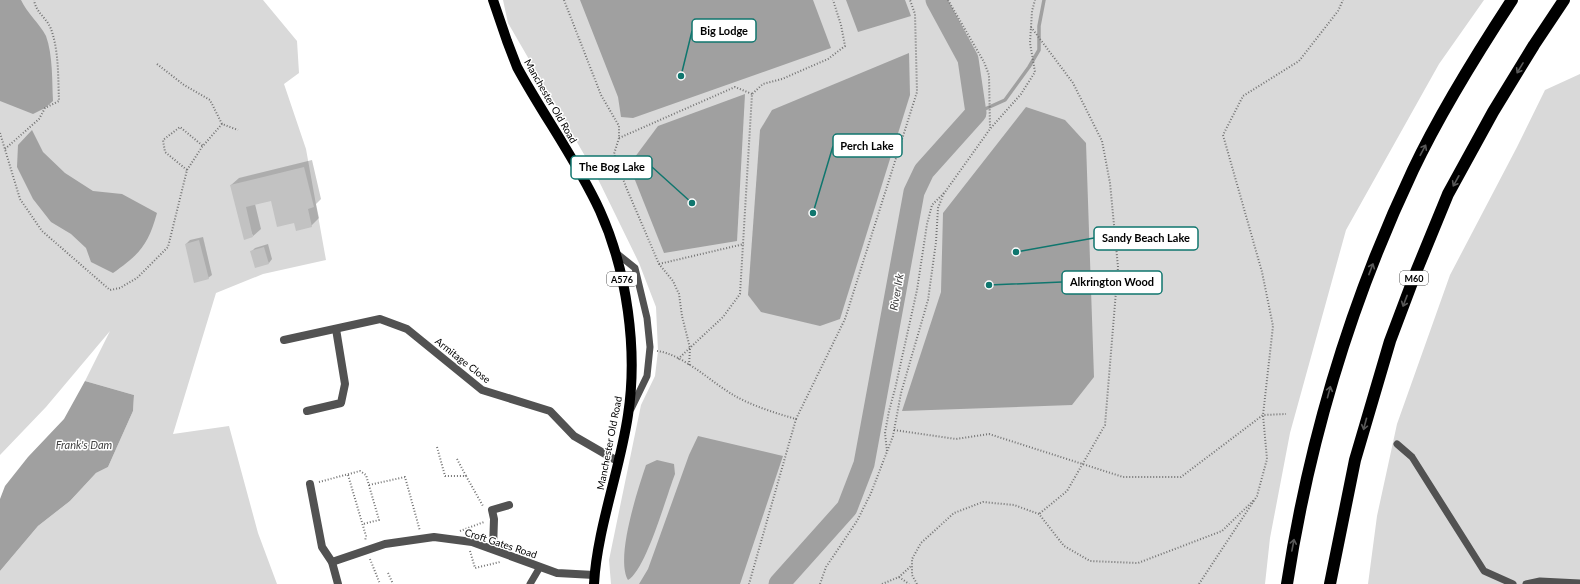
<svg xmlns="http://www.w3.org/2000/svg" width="1580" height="584" font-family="Lato,sans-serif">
<rect width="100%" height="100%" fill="#fff"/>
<!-- green -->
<g fill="#d9d9d9">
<polygon points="0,0 263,0 297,41 299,73 284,84 306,149 326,260 263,274 216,293 173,434 229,426 258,533 277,584 0,584 0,571 38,526 70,501 96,473 108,467 133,411 134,395 85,381 110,331 46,407 0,455"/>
<polygon points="503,0 1484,0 1439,64 1346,230 1290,433 1270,538 1265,584 611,584 609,560 641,405 655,376 658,351 656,307 639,263 596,175 508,23"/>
<polygon points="1580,74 1580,584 1368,584 1377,516 1397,424 1450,275 1517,147 1545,90"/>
</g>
<!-- water -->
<g fill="#a0a0a0">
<path d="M0 0H21C27 13 40 24 46 36 53 55 52 82 53 101L45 108 33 114 0 101Z"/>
<polygon points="580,0 813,0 831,48 633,118 621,117 618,97"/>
<polygon points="846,0 905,0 911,16 858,32"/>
<polygon points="909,53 910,95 840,319 820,326 761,312 748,295 760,130 772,110"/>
<polygon points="745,94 737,241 664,253 629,165 658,126"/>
<polygon points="1026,107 1065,120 1086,143 1094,377 1072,405 902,411 941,292 943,213"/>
<path d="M32 130 43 152 65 173 93 191 122 194 157 213C148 245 140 254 113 273L91 262 86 248 71 234 51 222 33 199 17 167 18 145Z"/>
<polygon points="85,381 134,395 133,411 108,467 96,473 70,501 38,526 0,571 0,499 5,486 28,457 64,419"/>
<polygon points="698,436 783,456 740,584 639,584 648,569 689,455"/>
<path d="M657 460 674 464 675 474C666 497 646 570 628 580 615 558 638 489 646 465Z"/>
</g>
<!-- shadow -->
<g fill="#0003">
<polygon points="312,160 321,199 316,204 319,218 311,226 295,222 272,200 255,204 261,229 253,236 231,185 239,178"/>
<polygon points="203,237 212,275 208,278 186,244 190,240"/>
<polygon points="268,244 272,259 269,263 251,252 255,248"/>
</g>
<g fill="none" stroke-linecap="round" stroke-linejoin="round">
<!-- stream -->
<polyline stroke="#a0a0a0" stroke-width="3.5" points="976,113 1005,100 1029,67 1039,50 1039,26 1044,0"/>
<!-- river -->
<polyline stroke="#a0a0a0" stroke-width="21" points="779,584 847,508 864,464 914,192 924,171 976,113 968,59 936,0"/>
</g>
<!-- building -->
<g fill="#c2c2c2">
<polygon points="304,167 314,207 308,209 312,227 296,231 294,223 277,227 271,201 246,207 253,237 244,240 230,185"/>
<polygon points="199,240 209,279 194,283 185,244"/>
<polygon points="264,247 269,264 255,268 250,251"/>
</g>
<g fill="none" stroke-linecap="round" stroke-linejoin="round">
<!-- path -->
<g stroke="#747474" stroke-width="2" stroke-dasharray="1 2" stroke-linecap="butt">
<polyline points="564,0 601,95 619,126 619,138 614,154 626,187 659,264 673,281 679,294 682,316 690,348 689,366"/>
<polyline points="948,0 984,62 989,75 990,128"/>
<polyline points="1031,27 1073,83 1102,141 1110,183 1118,267 1105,425 1067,491 1039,514"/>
<polyline points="157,64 184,85 210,100 222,124 238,130"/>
<polyline points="0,133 20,199 42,231 110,290 120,288 137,278 168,247 187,170 202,147 222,124"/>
<polyline points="619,138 735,87 752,94"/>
<path d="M5 149 39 119 45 108 59 101C58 78 59 51 51 29 47 18 36 13 34 0"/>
<polyline points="187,170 165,152 163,140 180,127 203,146"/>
<polyline points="659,264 744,244"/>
<path d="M657 351C683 354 712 383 735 396 753 406 775 413 796 419L749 584"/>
<polyline points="678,359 723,317 740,294 752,94 763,84 782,79 828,59 845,46 841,25 833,0"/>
<polyline points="796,419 845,319 917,92 915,14 910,0"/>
<polyline points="894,430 956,439 989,434 1123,477 1181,477 1263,415 1286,414"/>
<polyline points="437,447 445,476 466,476 483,506"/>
<polyline points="887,451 885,433 889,411 895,389 917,290 927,224 932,205 945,192 990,129 1021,94 1035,72 1030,43 1032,11 1035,0"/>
<polyline points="457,459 466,476"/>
<polyline points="348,475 366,536 365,541"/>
<polyline points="319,482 360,471 366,475 379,520 363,524"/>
<polyline points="369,485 405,477 420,531"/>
<polyline points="460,531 484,522"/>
<polyline points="470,551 475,568 500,562"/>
<polyline points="370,559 380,584"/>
<polyline points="388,573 393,584"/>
<polyline points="899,577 909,584"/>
<polyline points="820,584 826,567 857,521 871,493 893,436 901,393 928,300 936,242 938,208 944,193"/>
<polyline points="882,584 899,577 911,566"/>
<polyline points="917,584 912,575 912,559 921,543 954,513 983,502 1014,505 1039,514 1064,546 1090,561 1138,563 1222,531 1254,500"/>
<polyline points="1199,584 1257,496 1267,459 1263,415 1273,326 1262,272 1223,135 1243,96 1299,61 1338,11 1343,0"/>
</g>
<!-- lane -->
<g stroke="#525252" stroke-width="7">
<polyline points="615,252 635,268 647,318 650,347 647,376 631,409"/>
<polyline points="1397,444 1412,457 1484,571 1513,584"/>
<polyline points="530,584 540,567"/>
<polyline points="1526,584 1540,581 1580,583"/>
</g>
<!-- street -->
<g stroke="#525252" stroke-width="8">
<polyline points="284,340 380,319 407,329 482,390 550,411 574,436 619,462"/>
<polyline points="307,411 341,403 345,384 336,329"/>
<polyline points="310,484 322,547 332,562 338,584"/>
<polyline points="493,549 494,519 492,510 509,505"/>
<polyline points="332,562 385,544 434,537 472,542 557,573 594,575"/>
</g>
<!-- primary -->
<path stroke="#000" stroke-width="10" d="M493 0 507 41 517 67C543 115 577 161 600 211 627 271 638 350 628 415 620 470 597 529 594 584"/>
<!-- highway -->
<g stroke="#000" stroke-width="12">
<path d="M1287 584C1309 441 1351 301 1413 170 1441 111 1476 55 1512 0"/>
<polyline points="1330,584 1355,460 1390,341 1416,272 1448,194 1493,112 1534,45 1564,0"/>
</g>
</g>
<!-- one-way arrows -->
<defs><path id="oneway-shaft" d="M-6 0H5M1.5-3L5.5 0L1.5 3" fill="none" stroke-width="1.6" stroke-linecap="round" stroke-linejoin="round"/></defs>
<g stroke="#595959">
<use href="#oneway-shaft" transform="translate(1520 68) rotate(121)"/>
<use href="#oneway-shaft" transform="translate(1423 150) rotate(-62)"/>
<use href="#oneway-shaft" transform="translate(1456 181) rotate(119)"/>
<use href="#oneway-shaft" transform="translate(1371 269) rotate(-69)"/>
<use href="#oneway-shaft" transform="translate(1405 301) rotate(111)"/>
<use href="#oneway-shaft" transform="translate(1329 392) rotate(-75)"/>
<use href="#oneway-shaft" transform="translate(1365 424) rotate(105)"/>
<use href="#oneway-shaft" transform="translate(1293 545) rotate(-79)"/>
</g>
<g text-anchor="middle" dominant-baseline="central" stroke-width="3" stroke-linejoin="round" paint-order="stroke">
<!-- shield labels -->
<g fill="#fff" stroke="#4c4c4c" stroke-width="1">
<rect x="1400" y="271" width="28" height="14" rx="3"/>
<rect x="607" y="272" width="30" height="14" rx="3"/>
</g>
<g font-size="9" font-weight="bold" fill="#000">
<text x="1414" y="278">M60</text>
<text x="622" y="279">A576</text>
</g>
<!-- street labels -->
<g font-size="10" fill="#000" stroke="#fff">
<text transform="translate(551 101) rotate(60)">Manchester Old Road</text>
<text transform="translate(463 360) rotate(38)">Armitage Close</text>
<text transform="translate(609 443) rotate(-79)">Manchester Old Road</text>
<text transform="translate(501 543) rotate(18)">Croft Gates Road</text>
</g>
<!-- water labels -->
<g font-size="11" font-style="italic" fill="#414141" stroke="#fff">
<text transform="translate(896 292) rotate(-80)">River Irk</text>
<text x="84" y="444">Frank's Dam</text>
</g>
</g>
<!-- callouts -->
<path fill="none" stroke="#0f766e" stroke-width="1.5" d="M681 76L692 31M813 213L833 146M692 203L652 167M1016 252L1094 238M989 285L1062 282"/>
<g fill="#0f766e" stroke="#fff" stroke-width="1.5">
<circle cx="681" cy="76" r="4"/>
<circle cx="813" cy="213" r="4"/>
<circle cx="692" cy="203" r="4"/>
<circle cx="1016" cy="252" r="4"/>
<circle cx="989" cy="285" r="4"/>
</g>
<g fill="#fff" stroke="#0f766e" stroke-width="1.5">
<rect x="692" y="19" width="64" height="23" rx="4"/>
<rect x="833" y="134" width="69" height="23" rx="4"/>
<rect x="571" y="156" width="81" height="23" rx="4"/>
<rect x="1094" y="227" width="104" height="23" rx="4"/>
<rect x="1062" y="271" width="100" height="23" rx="4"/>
</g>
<g font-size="11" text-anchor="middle" font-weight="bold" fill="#000">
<text x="724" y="35">Big Lodge</text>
<text x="867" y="150">Perch Lake</text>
<text x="612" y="171">The Bog Lake</text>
<text x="1146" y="242">Sandy Beach Lake</text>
<text x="1112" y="286">Alkrington Wood</text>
</g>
</svg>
